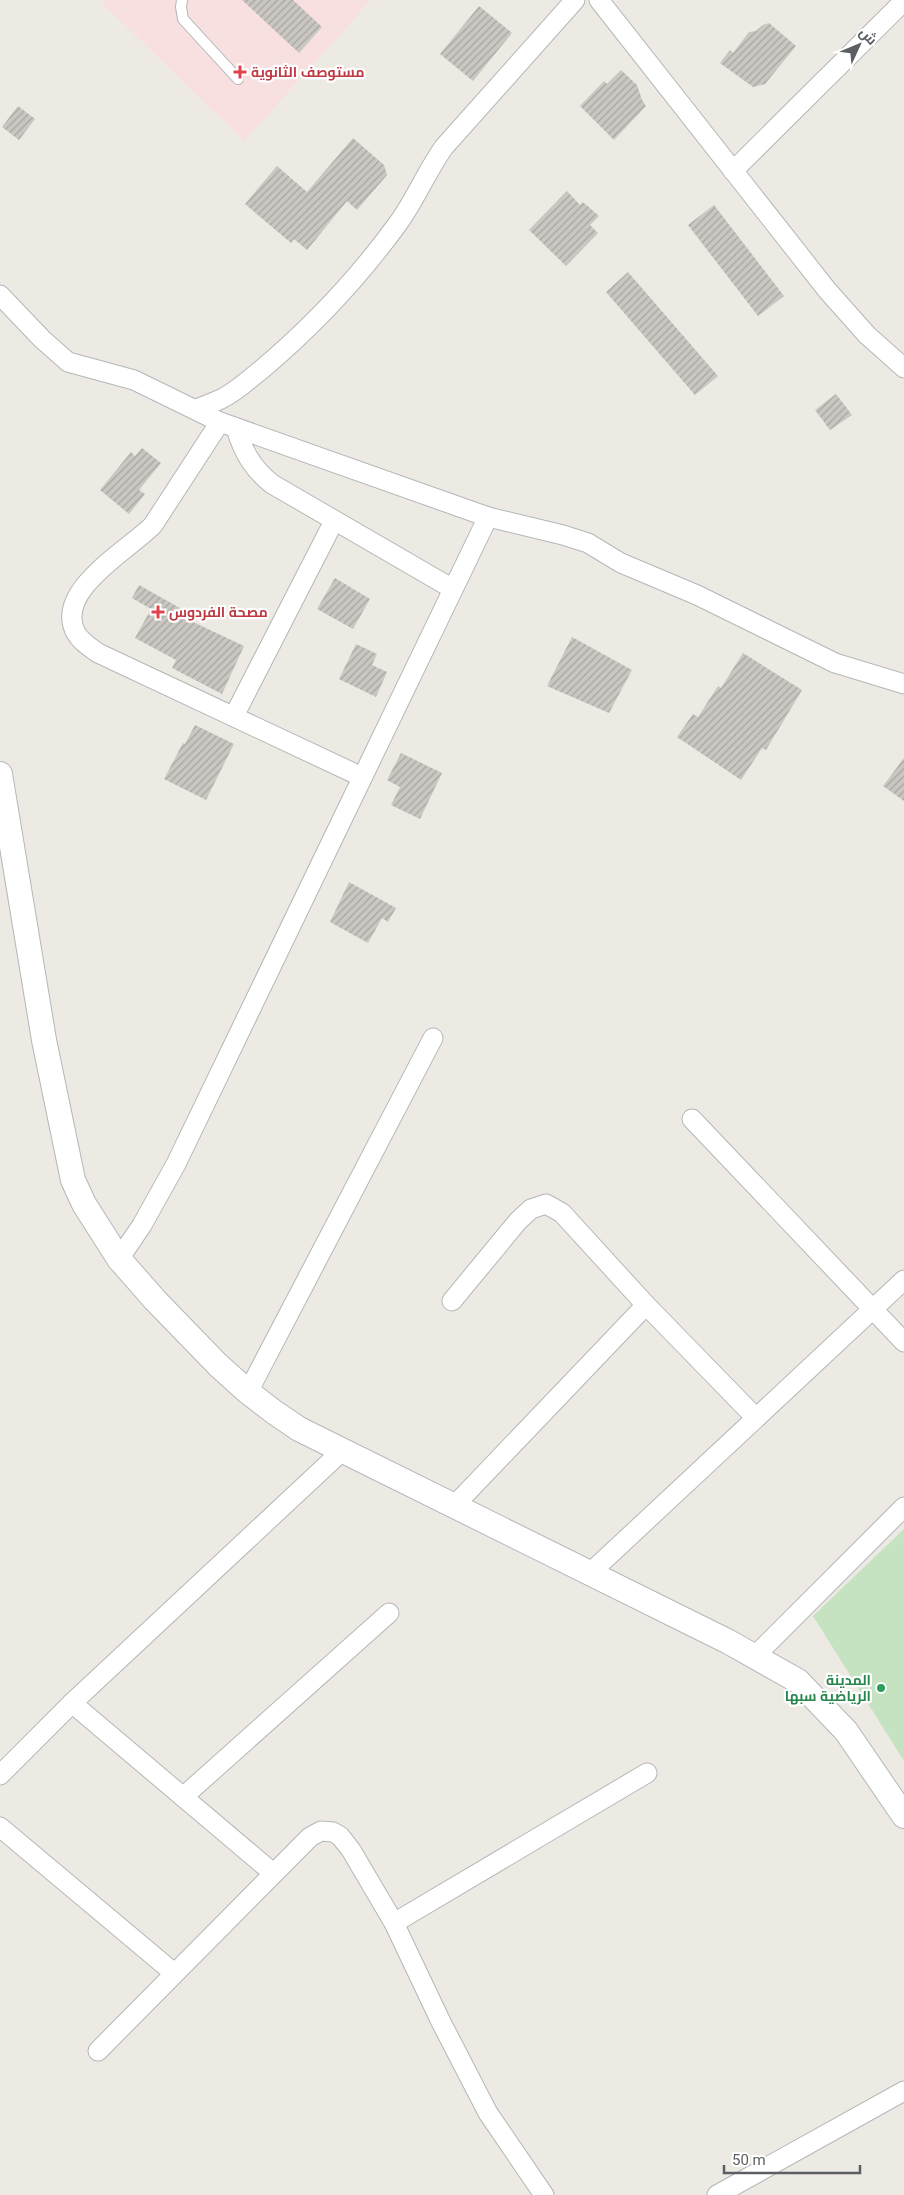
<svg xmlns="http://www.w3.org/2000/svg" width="904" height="2195" font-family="Roboto,Cairo,sans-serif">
<defs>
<pattern id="building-hatch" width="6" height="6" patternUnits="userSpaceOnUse" patternTransform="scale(1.25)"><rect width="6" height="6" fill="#cac7c2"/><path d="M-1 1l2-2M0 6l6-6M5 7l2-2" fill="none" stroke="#a7a5a1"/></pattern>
</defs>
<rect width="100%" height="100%" fill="#edeae3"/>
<!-- medical -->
<polygon fill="#f9e0e0" points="104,0 371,0 244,141 102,3"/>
<!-- green -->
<polygon fill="#c5e3c1" points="904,1529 904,1761 813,1616"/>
<!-- building -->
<g fill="url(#building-hatch)">
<polygon points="242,0 293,0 322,27 299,53"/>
<polygon points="479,6 512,33 473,81 440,54"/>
<polygon points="769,23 796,46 765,84 753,87 720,63 730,50 733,53 749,32 756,31 763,25"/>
<polygon points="621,70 637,85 642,100 646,106 614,140 580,106 604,81 607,84"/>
<polygon points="18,106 35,119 19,140 2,127"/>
<polygon points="353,138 384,165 387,175 357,210 347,201 307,250 294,239 291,243 245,204 277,166 307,192"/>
<polygon points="567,191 580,205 583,202 599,216 590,225 598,233 566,266 529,230"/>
<polygon points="714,205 784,296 758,316 688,225"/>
<polygon points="628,272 718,376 695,395 606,292"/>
<polygon points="836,394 852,415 830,430 815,410"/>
<polygon points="142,448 161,463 139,490 145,494 129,514 100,490 131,452 135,456"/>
<polygon points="335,578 370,599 353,629 317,609"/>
<polygon points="139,585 196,617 193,622 244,646 222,694 172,668 176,660 135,638 151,609 132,598"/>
<polygon points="572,637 632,670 609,713 547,686"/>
<polygon points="356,644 377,654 372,665 387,672 376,697 339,679"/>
<polygon points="743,653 802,690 766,750 762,748 741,780 677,737 693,714 698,717 718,686 721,688"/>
<polygon points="195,725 234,744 206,800 164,779 183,743 185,744"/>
<polygon points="401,753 442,773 420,819 391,805 400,787 387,780"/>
<polygon points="904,758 904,801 883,786"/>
<polygon points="349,882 396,908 388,922 382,918 368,943 330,922"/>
</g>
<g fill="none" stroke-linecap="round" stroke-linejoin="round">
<!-- service casing -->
<g stroke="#b4b6b9" stroke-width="12">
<polyline id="service" points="182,0 181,7 183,19 238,79"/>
</g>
<!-- minor casing -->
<g stroke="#b4b6b9" stroke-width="21">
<g id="minor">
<polyline points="599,0 827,290 867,335 904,368"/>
<polyline points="733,171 904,1"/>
<polyline points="0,295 42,339 68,362 134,380 220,422 488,517 563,535 588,543 621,563 697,595 835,663 904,684"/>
<path d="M196 409C204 406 213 403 221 399 236 392 248 380 261 370 312 327 360 276 399 222 416 198 427 171 444 147L575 0"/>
<path d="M220 422 153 525C130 549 53 591 76 633 81 642 90 647 98 653L362 777"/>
<path d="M236 428C243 452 253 469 272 484L453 589"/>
<polyline points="234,716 334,521"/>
<polyline points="692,1119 904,1342"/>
<polyline points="119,1259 142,1225 176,1164 488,517"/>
<polyline points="452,1301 518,1221 531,1209 546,1204 562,1213 646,1305 756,1418"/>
<polyline points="248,1392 433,1038"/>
<polyline points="453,1507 646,1305"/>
<polyline points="589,1574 904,1280"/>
<polyline points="755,1656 904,1507"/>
<polyline points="72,1703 273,1873"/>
<polyline points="0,1775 72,1703 342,1451"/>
<polyline points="183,1797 389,1613"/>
<polyline points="0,1827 174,1973"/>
<polyline points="394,1923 647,1773"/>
<polyline points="98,2051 310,1837 321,1831 333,1832 340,1836 351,1850 394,1923 441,2022 488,2113 544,2195"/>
<polyline points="717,2195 904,2091"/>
</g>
</g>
<!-- tertiary casing -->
<g stroke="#b4b6b9" stroke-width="26">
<polyline id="tertiary" points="0,774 44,1040 73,1180 84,1204 119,1259 155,1300 218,1365 248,1392 274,1412 299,1429 727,1641 798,1681 846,1731 904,1816"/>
</g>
<!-- service -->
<use href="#service" stroke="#fff" stroke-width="10"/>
<!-- minor -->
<use href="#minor" stroke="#fff" stroke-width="19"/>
<!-- tertiary -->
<use href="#tertiary" stroke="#fff" stroke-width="24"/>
</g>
<!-- markers -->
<g fill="#e0444e" stroke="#fff" stroke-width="2">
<path d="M237.5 64.5h5v5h5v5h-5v5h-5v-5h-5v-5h5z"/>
<path d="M155.5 604.5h5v5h5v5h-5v5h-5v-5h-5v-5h5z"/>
</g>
<circle fill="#2e9e5b" stroke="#fff" stroke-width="2" cx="881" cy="1688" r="5"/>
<g text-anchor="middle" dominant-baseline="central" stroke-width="4.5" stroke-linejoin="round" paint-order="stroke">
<!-- health labels -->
<g font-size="14" font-weight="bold" fill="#be3a42" stroke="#fff" text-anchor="start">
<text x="251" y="72">مستوصف الثانوية</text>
<text x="169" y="612">مصحة الفردوس</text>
</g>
<!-- leisure labels -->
<g font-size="14" font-weight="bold" fill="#27864d" stroke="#fff" text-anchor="end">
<text x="871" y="1680">المدينة<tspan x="871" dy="16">الرياضية سبها</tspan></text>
</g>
</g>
<!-- north arrow -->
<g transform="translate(859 45) rotate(46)" stroke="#ffffff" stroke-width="4" paint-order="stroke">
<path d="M0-4L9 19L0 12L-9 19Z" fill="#5b5f63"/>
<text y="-8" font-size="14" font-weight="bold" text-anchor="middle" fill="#5b5f63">ش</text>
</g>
<!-- scale -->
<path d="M724 2165v8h136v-8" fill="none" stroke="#5b5f63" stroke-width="2.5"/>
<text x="732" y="2165" font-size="15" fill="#5b5f63" stroke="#ffffff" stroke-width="4" paint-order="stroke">50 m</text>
</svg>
